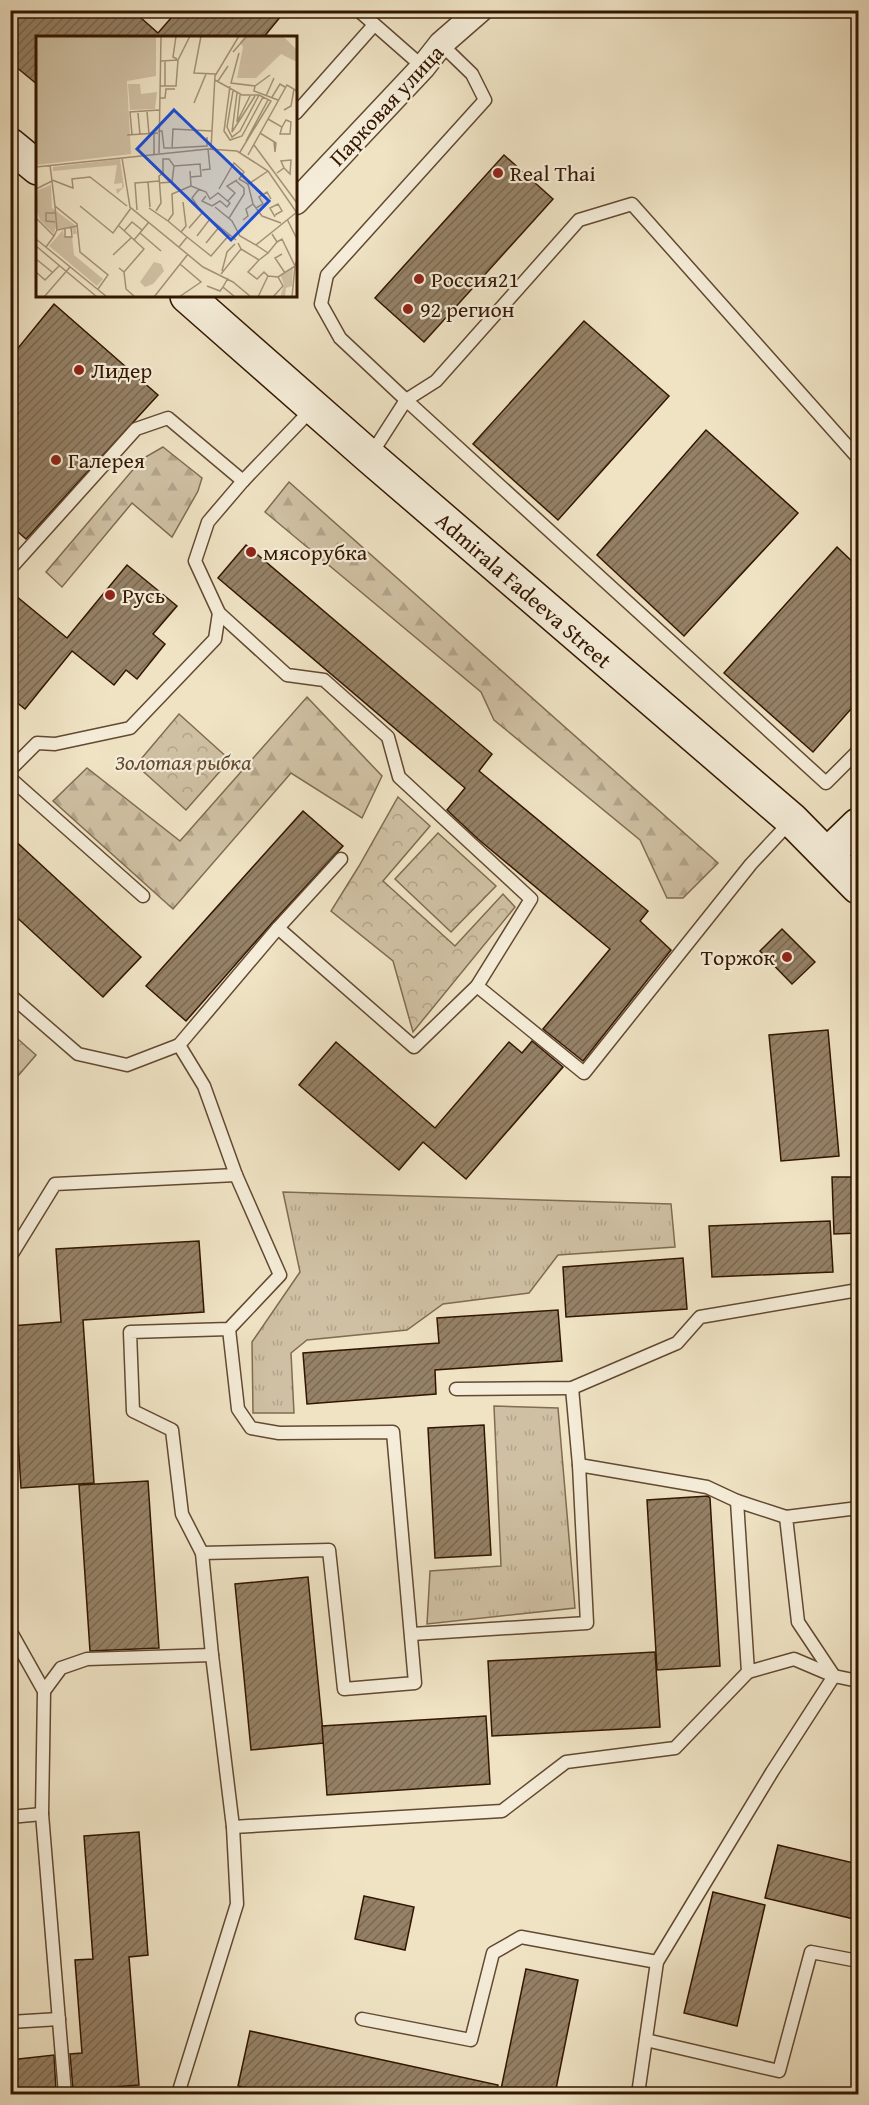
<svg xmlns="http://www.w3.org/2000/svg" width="869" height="2105" font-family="'Gentium Book Plus',serif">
<defs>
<pattern id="grass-tufts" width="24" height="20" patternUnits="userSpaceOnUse" patternTransform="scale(1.5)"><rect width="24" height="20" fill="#cfc0a3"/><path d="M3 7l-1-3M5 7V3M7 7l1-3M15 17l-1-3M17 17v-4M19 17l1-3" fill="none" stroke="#b2a48b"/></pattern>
<pattern id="forest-firs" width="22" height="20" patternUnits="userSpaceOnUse" patternTransform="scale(1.5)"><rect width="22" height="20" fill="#cfc0a3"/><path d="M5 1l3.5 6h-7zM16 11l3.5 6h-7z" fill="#b2a48b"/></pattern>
<pattern id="park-crowns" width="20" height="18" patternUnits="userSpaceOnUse" patternTransform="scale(1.5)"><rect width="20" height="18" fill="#cfc0a3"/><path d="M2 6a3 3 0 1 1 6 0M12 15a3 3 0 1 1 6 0" fill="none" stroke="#b2a48b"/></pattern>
<pattern id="building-hatch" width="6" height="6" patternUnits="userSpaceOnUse" patternTransform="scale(1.5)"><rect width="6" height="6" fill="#958166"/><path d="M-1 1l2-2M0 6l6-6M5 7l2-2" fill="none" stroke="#7a6952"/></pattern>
</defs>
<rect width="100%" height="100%" fill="#efe3c4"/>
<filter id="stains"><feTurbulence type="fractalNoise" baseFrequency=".00333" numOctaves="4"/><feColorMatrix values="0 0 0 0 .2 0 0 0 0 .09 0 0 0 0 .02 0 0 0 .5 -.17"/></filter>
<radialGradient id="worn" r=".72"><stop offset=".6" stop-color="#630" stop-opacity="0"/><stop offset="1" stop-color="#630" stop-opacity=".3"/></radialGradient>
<!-- grass -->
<g fill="url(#grass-tufts)" stroke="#816b52" stroke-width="1.5">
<polygon points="283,1192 671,1204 675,1247 558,1255 529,1293 443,1304 407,1330 307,1340 291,1353 294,1413 253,1413 252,1342 300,1272"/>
<polygon points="494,1406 558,1408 575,1608 427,1624 430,1571 501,1566"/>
</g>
<!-- forest -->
<g fill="url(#forest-firs)" stroke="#816b52" stroke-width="1.5">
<polygon points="163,447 202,478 198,491 172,537 132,503 62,587 46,572 142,459"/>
<polygon points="289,482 718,863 683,898 667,898 640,840 494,720 481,692 265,512"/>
<polygon points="307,697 382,776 362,818 291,773 173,909 53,801 87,768 180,841"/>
</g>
<!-- park -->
<g fill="url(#park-crowns)" stroke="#816b52" stroke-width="1.5">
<polygon points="179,714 230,760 186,810 136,765"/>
<polygon points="398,797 430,826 383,881 455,946 503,894 515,907 413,1032 393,961 331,911 359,866"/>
<polygon points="438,833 496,886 451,932 395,879"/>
<polygon points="11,1033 36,1055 11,1084"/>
</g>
<!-- building -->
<g fill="url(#building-hatch)" stroke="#331600" stroke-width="1.5">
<polygon points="10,10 132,10 158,33 178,10 286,10 263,38 38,38 38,85 10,62"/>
<polygon points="504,155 553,199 424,342 375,298"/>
<polygon points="54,304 158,395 26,539 10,525 10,358"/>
<polygon points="584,321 669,396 558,520 473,444"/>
<polygon points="706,430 798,513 684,636 597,555"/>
<polygon points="246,545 492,754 479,771 648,911 640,921 671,950 583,1061 543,1029 610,949 478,839 447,810 465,788 218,578"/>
<polygon points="837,547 858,567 858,701 813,752 724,673"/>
<polygon points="127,565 177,606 153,634 165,644 137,679 126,670 114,685 72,651 25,709 10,697 10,591 67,638"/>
<polygon points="303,811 343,846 272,923 186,1021 146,986"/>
<polygon points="10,836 141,957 103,997 10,911"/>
<polygon points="782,929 815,962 792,984 760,951"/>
<polygon points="828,1030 839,1156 781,1161 769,1035"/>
<polygon points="532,1041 563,1067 466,1179 423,1142 399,1170 299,1085 336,1042 435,1128 509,1042 522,1053"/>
<polygon points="832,1177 858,1177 858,1233 834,1234"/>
<polygon points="830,1221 833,1272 712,1277 709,1226"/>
<polygon points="199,1241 204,1312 83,1320 94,1483 21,1488 11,1326 61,1322 56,1249"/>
<polygon points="683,1258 687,1309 566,1317 563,1267"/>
<polygon points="558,1310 562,1361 435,1370 436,1394 307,1404 303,1353 439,1343 437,1318"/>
<polygon points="484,1425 491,1555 435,1558 428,1428"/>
<polygon points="148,1481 159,1648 90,1651 79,1485"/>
<polygon points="708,1496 710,1498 720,1666 657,1670 647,1500"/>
<polygon points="308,1577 324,1743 251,1750 235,1584"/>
<polygon points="655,1652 660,1727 492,1736 488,1661"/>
<polygon points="486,1716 490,1784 327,1795 322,1726"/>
<polygon points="139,1832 148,1955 129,1957 139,2085 73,2090 70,2054 82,2053 75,1960 93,1959 84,1836"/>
<polygon points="778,1845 858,1864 858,1920 765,1898"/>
<polygon points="713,1892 765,1905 737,2026 684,2013"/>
<polygon points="364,1896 414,1907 405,1950 355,1939"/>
<polygon points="526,1969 578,1980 555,2094 500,2094"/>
<polygon points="250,2031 498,2085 497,2094 279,2094 238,2086"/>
<polygon points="54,2055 56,2091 46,2091 47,2094 10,2094 10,2060"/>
</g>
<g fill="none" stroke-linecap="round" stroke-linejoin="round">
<!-- lane casing -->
<g stroke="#624931" stroke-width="15">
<g id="lane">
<polyline points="358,10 423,67"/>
<polyline points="296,113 374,25"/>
<polyline points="370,456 406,400 340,338 321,304 327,275 485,100 472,74 441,44"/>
<polyline points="858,458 632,204 579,220 436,381 406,400 826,783 858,751"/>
<polyline points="243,481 313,408"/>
<polyline points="10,569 136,429 168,418 243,481 208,522 195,561 219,613 287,675 324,680 388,737 399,777 531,899 477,986 414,1047 278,928"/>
<polyline points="10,770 37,743 55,744 130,728 215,639 219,613"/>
<polyline points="10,778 143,896"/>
<polyline points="477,986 584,1073 751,864 791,821"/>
<polyline points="10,995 78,1054 127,1065 179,1045"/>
<polyline points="10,1257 55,1184 236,1175"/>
<polyline points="229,1329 130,1332 133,1411 172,1430 182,1514 202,1553 329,1550 344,1689 415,1683 393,1432 279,1433 251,1428 238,1409 229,1329 280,1275 236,1175 204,1086 179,1045 278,928 341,859"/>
<polyline points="572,1388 579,1465"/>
<polyline points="456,1389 572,1388 677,1343 700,1317 858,1290"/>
<polyline points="12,1634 44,1691 42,1814 65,2094"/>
<polyline points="412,1634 587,1623 579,1465 707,1487 737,1501 786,1517"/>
<polyline points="748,1672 794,1659 834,1676 858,1681"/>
<polyline points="44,1691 61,1668 87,1659 212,1655"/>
<polyline points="10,1817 42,1814"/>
<polyline points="233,1827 502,1811 566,1762 675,1748 748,1672 737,1501"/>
<polyline points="362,2019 471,2040 493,1953 521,1937 657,1962"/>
<polyline points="10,2022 59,2019"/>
<polyline points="646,2040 779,2071 811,1952 858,1961"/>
<polyline points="178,2094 237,1904 233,1827 212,1655 202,1553"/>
<polyline points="638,2094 657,1962 772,1772 834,1676 798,1622 786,1517 858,1508"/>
</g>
</g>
<!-- street casing -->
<g stroke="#624931" stroke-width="27">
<polyline id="street" points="296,202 423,67 441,44 480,10"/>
</g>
<!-- secondary casing -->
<g stroke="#331600" stroke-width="36">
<g id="secondary">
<polyline points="10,145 38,168"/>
<polyline points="187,296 370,457 792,820 858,887"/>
<polyline points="827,855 858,825"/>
</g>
</g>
<!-- lane -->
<use href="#lane" stroke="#f5edd9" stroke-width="12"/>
<!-- street -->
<use href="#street" stroke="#f5edd9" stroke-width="24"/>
<!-- secondary -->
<use href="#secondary" stroke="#f5edd9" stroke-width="33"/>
</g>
<!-- markers -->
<g fill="#8f2418" stroke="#f5edd9" stroke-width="2">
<circle cx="498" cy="173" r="6"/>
<circle cx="419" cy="279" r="6"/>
<circle cx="408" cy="309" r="6"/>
<circle cx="79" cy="370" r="6"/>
<circle cx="56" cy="460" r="6"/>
<circle cx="251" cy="552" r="6"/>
<circle cx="110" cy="595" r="6"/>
<circle cx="787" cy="957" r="6"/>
</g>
<g text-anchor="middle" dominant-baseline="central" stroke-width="4.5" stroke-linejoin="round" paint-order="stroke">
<!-- street labels -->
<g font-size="22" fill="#331600" stroke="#f5edd9">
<text transform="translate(386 105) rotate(-47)">Парковая улица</text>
<text transform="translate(524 590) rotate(41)">Admirala Fadeeva Street</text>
</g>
<!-- poi labels -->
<g font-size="22" fill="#331600" stroke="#f5edd9" text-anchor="start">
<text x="510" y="173">Real Thai</text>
<text x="431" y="279">Россия21</text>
<text x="420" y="309">92 регион</text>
<text x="91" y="370">Лидер</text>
<text x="68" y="460">Галерея</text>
<text x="263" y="552">мясорубка</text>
<text x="122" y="595">Русь</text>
<text x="775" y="957" text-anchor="end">Торжок</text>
</g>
<!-- park labels -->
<g font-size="22" font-style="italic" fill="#624931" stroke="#f5edd9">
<text x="183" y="762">Золотая рыбка</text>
</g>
</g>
<!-- overview -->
<g transform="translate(36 36)">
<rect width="261" height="261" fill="#efe3c4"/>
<path d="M209 0H247L261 14V26L245 18 220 42H201L207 11 204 6Z" fill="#cfc0a3"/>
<path d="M84 123 88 151 81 158 80 153 86 152V147L78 148 81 129 17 135V131ZM118 226 125 228 128 235 117 248 109 251 104 246Z" fill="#cfc0a3"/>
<path d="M0 0H120V40L91 45 95 118 0 129ZM92 48H104L105 58 121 56 119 73 94 74ZM15 149 16 172 39 189 41 198H37L36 191 19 193 18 198 4 184 0 173 2 154ZM27 194 28 200H36L38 219 67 243 61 250 13 210ZM257 232 256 250 250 252 249 261H244L248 249 245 240Z" fill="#cfc0a3"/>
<path fill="none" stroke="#a49176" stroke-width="1.5" d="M140 0 137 21 141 23M165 0 158 37 180 38M197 16 211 0M203 17 195 47 219 50 218 55 242 64M125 25 142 24 154 0M179 44 206 59H223L235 65 204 116M182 45 192 30M124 50H140L142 24M129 50V25M194 50 188 95 194 104 206 100 227 61M219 50 234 39M197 55 191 91 196 101 204 95 223 59M201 57 196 96 219 60M204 59 201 86 214 60M230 60 238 42M236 61 244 48 249 51M124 62H129L130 53H139M158 67 170 38M248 74 255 70 258 53M111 76 113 98M102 77 104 99M232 83 246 91 244 98H254L255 86 250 84 246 91M122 95H126L128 112H135M118 97V118M224 97 240 107 239 116 238 106M91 99 122 97M96 99 94 76 123 74M171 101V110L136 112 137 93 176 95M210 105 232 64M218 109 261 167M175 113 179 40 203 0M123 117 125 0M212 119 251 49 261 55M86 122 94 171 167 231 197 246 215 261M0 131 172 113 201 115 232 135 261 177M166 134 174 133 172 113M154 135 155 150 170 156 174 163 182 157 194 167 191 171 184 165 176 170 166 165 170 160M241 137 248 132 254 138 255 124 245 125 248 132M16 144 37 152 36 143 54 141 91 170M16 145 19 170 41 188 44 216 72 239 62 253M123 147 136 146 138 130M211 149 232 135M0 153 16 145 14 129M163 153 156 162 166 177M183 153 198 127 208 136 203 143 212 148 217 168 226 180 245 187M192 165 199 157 191 150 201 144M19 170 21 194M44 170 77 197 95 172M114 171 112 146 123 145M179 171 196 185 204 200 220 209M113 172 132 185 137 178 136 158 155 150M220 172 227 168 223 161 231 156 235 163M101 174 99 147 112 146M120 175 125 167 123 140 127 137V123H133L138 130 164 128 165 140 154 141M19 177H10V185L19 186M239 179 246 175 242 168 234 172 239 181M0 182 18 200 10 211M193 182 208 158V152L200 145M174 183 200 204M251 183 261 203M207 184 212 180 210 173 217 168M132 185 151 201M83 190 108 213 88 236 83 232M153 192 166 177 174 183 161 200M29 193V201H36L35 191M88 195 96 186 106 194M145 196 150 190 147 166M104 197 125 215M18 200 21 194 41 190M0 203 71 261M98 204 113 186M241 206 246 203 259 230 261 224M170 207 184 190M0 210 61 261M143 211 151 201 175 220 194 198M205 213 223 224 212 236 221 243 228 236 232 240 222 261M232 217 241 206 236 198M246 218 239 222 249 237M77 219 95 202M0 223 16 236M223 224 232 217 220 209 261 176M186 235 191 216 199 208M0 236 9 244 23 230M88 236 90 253 99 261M185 238 205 213 202 207M232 240 242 241 247 250 237 261M242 241 259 230 256 261M192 242 187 251 199 261M171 250 184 255 187 251M8 261 34 231M118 261 152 218M143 261 165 246 144 228"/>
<path fill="#1d4ed8" fill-opacity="0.15" stroke="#1d4ed8" stroke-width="3" d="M138 74 233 165 195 204 101 113Z"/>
<rect width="261" height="261" fill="none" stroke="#331600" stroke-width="3"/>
</g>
<!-- margin -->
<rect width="869" height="2105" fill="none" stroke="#efe3c4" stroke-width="36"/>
<rect x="12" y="12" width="845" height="2081" fill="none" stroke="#331600" stroke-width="3"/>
<rect x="18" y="18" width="833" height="2069" fill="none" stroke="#331600" stroke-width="1.5"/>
<rect width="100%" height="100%" filter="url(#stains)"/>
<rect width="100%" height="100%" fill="url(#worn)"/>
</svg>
